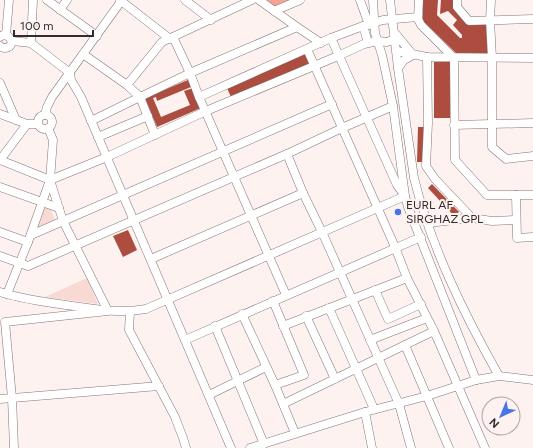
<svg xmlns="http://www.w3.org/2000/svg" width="533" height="448" font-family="Figtree,sans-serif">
<rect width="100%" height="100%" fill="#fdf2f0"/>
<!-- green -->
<g fill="#f9d9d4">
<polygon points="44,206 50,208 55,220 37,227"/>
<polygon points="87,278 98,304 45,297"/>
</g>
<!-- forest -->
<polygon fill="#f7a395" points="265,0 290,0 274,7"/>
<!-- building -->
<g fill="#ad4d40">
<polygon points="423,0 438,0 437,15 460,38 462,38 462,35 453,25 457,20 448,11 440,14 441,0 455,0 468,24 488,23 490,54 456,53 423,21"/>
<polygon points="305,54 309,64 231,97 227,88"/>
<rect x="434" y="62" width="16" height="56"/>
<polygon points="188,80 191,87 157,101 156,97 153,98 161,117 190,105 184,91 193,88 201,108 157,127 145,98"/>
<polygon points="418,127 424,127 423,162 417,162"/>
<polygon points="432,184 459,212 454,216 428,188"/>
<polygon points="128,230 137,250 123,257 113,236"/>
</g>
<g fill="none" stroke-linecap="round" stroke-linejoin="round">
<!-- minor casing -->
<g stroke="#817775" stroke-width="9">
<g id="minor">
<polyline points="47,0 97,36"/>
<polyline points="120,0 170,39"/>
<polyline points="185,0 211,20"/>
<polyline points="360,0 369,25"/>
<polyline points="373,0 375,33 382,55 393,106 405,196 408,207 476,380"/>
<path d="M390 0 398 68 414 178C431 247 464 314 499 376"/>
<polyline points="419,0 418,19 421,25 454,58 455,160 487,195 533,195"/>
<polyline points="457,0 457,7 469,21 533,19"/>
<polyline points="491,0 490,20 492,58 492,147 506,159 533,156"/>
<polyline points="60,10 67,0"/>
<polyline points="274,11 300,0"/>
<polyline points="363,26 368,42"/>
<polyline points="297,27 321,43"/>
<polyline points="395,33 413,55 404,60 398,68"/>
<polyline points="6,35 9,0"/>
<path d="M0 37 3 35 8 36 12 41C11 48 5 50 0 46"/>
<polyline points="173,37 190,73 199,97 286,295"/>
<polyline points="12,41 31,43 70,73 71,80 81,97 231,448"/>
<polyline points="31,43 33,0"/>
<polyline points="307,49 395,247 407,278 434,331 485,448"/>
<polyline points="397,51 427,57 533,58"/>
<polyline points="83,54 127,85 140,97 190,73 297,27 259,0"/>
<polyline points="427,57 428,123 426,166 435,179 472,218 492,221 516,220"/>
<polyline points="0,83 16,120"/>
<polyline points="127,85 162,42 252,0"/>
<polyline points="199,97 331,38 363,26 383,20 418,17"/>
<polyline points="0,114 27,124 38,124"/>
<circle cx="45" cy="122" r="7"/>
<polyline points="45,115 47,107 52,97 122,0"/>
<polyline points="91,121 140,97 155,135"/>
<polyline points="454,125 533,123"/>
<polyline points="48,128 53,140 50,180 107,157 206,111 338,56 364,44 378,41 387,42 395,39"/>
<polyline points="98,137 148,116"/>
<polyline points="287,154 303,193 322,232 399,404 411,448"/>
<polyline points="0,160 50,180"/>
<polyline points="0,160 27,124"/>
<polyline points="0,187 59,208"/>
<polyline points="516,195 517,238 533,237"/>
<polyline points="428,223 472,218"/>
<polyline points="0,232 28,242 50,180"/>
<polyline points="31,235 332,104"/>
<polyline points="0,256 28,266 287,154 342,128 393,106"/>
<polyline points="151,259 303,193"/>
<polyline points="375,290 388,319 421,304"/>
<path d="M0 292C22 299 44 302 66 305 94 309 119 314 146 309L405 196 397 185 331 38"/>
<polyline points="7,294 28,242"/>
<polyline points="329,308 374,409"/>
<polyline points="130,312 129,330 175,417 183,438 186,448"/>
<polyline points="242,314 275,385 304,375 273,301"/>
<polyline points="306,316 335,379"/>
<polyline points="215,326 264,444"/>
<polyline points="283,326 407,278"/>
<polyline points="185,340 421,237"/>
<polyline points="370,340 427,318"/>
<polyline points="405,345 449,448"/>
<polyline points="275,385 295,433"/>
<polyline points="209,395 266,367"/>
<polyline points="0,399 159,386"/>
<polyline points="283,404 434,331"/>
<polyline points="365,412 372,448"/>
<polyline points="14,448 12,398 5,322 108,311 63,221 50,180"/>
<polyline points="250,448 365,412 427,396 476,380 499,376 533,380"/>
</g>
</g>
<!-- minor -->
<use href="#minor" stroke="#fff" stroke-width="8"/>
</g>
<!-- markers -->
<circle fill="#4775e7" stroke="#fdf2f0" stroke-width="1.5" cx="398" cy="212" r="4"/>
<g text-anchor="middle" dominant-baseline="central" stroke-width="4" stroke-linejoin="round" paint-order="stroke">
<!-- poi labels -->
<g font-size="12" fill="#322d2c" stroke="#fdf2f0" text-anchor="start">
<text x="406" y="205">EURL AF<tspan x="406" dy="14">SIRGHAZ GPL</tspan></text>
</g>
</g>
<!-- north arrow -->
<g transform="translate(501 416) rotate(224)"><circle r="19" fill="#fdf2f0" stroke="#aca3a2"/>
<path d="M0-3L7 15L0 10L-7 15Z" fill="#4775e7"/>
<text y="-6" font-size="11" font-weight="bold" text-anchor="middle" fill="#322d2c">N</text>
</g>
<!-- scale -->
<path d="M14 30v6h79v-6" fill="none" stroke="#322d2c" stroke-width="2"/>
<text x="20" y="30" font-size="12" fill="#322d2c" stroke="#fdf2f0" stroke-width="3" paint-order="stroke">100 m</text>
</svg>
